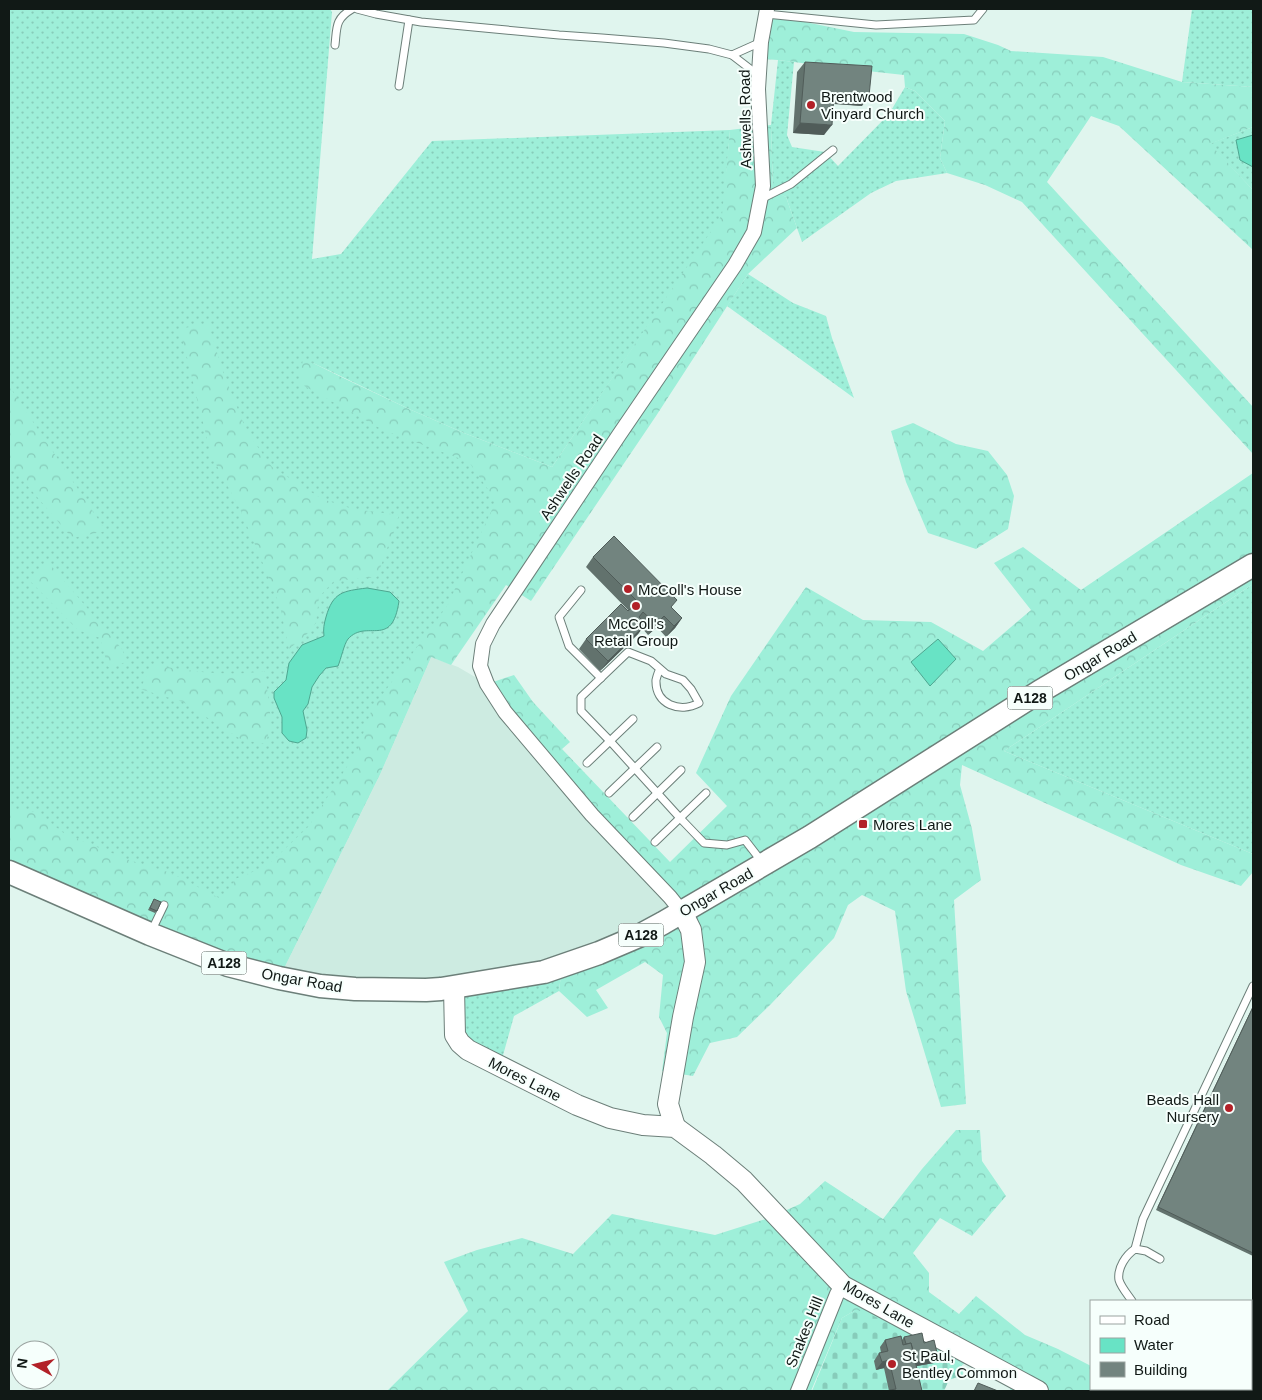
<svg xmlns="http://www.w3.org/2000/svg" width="1262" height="1400" font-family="Helvetica,sans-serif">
<defs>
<pattern id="grass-dots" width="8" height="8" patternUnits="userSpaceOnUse" patternTransform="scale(1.25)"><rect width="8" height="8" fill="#9eefd9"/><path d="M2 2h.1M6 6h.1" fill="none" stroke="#87ccba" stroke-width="1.8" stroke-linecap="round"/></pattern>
<pattern id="forest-crowns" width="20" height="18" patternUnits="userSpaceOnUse" patternTransform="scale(1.25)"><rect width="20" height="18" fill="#9eefd9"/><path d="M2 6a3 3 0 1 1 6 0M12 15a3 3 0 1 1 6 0" fill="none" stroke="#87ccba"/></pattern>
<pattern id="cemetery-stones" width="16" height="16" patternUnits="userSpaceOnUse" patternTransform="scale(1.25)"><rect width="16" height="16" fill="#9eefd9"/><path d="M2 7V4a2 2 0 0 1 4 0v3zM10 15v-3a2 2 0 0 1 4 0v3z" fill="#87ccba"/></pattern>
</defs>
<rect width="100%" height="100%" fill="#e0f5ee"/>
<!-- built -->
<polygon fill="#cdebe1" points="431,657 458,667 487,684 670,897 663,923 504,979 279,978 380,774"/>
<!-- grass -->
<g fill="url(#grass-dots)">
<polygon points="9,9 330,9 332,12 312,259 341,254 432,141 730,130 723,215 552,467 464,433 409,409 309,361 544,480 431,657 380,774 279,978 9,872"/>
<polygon points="1192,9 1253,9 1253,87 1182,82"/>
<polygon points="778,60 794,62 787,135 792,147 825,152 838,166 889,114 905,87 915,91 945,121 940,158 947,173 896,181 871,193 802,242 786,197 773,191 771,125"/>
<polygon points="1253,127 1253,190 1209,144"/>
<polygon points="748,274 793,303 826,316 832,338 854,398 727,306"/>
<polygon points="1253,584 1253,854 1004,751"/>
<polygon points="562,966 559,991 514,1016 500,1066 468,1050 454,988"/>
</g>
<!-- forest -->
<g fill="url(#forest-crowns)">
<polygon points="766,14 854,32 964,34 998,45 1011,51 1103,57 1182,82 1253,87 1253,127 1210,144 1253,190 1253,250 1119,126 1091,116 1047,182 1253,407 1253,454 1022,202 985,185 947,173 940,158 945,121 915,91 905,87 904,75 849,69 778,60 760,59"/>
<polygon points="771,125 773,190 786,197 797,228 748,274 656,416 531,601 506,585 451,665 431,657 380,774 279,978 9,872 9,808 36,812 65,834 129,860 171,873 223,900 235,879 267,866 309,826 357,751 372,709 447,606 496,501 469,462 383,430 299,383 303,359 409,409 464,433 552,467 722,215 730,130"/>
<polygon points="208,323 224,375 247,432 272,467 322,499 353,509 399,515 377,577 334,581 319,597 316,623 307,634 289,649 280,606 264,566 239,507 211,455 180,329"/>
<polygon points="9,386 106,531 72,538 9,464"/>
<polygon points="913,423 956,444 988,451 1007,475 1014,496 1008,529 976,549 928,533 906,482 891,431"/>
<polygon points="1253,473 1253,584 1004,751 1253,854 1253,872 1241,886 1181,865 962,765 960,785 972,829 981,880 954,900 966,1104 941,1107 906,991 895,911 862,895 848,905 834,938 771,1004 737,1037 710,1043 693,1076 662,1071 667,1033 659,1017 663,975 645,962 596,990 608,1008 587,1017 559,991 562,966 663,923 670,897 487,684 514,675 533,702 570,742 562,749 670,862 727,806 696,773 731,696 806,587 863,620 931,622 983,651 1031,610 994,563 1023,547 1081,590"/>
<polygon points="48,562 122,649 127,662 108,667 100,638 78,630 30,581"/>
<path d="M152 665C192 671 224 677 265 671L271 721 266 744 242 740 183 702 140 689Z"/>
<polygon points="956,1130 980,1130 982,1161 1006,1196 972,1236 940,1218 913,1253 929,1273 929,1292 959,1314 976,1296 1025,1335 1058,1349 1091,1366 1091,1389 1155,1389 1154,1391 1013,1391 1010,1390 1014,1378 976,1357 962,1365 929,1342 854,1311 842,1318 811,1391 387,1391 468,1311 444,1262 477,1250 522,1238 573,1254 612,1214 715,1235 769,1218 800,1204 825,1181 883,1219 922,1169"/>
</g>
<!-- cemetery -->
<polygon fill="url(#cemetery-stones)" points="854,1311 863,1311 929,1342 962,1365 963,1375 949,1380 944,1391 812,1391 842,1318"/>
<!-- water -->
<g fill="#68e3c5" stroke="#4ea690">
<polygon points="1253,135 1253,167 1240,160 1236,140"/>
<path d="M367 588 390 592 399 601C392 650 367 618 348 639 344 644 341 659 338 666L326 668 319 676 312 687 308 704 303 711 307 730 306 738 298 743 289 741 282 733V717L274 698V692L286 680 289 663 302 645 324 636C323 629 324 624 326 617 333 592 343 591 367 588Z"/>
<polygon points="938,639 956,659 930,686 911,662"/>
</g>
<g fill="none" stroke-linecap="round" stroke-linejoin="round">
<!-- lane casing -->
<g stroke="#6c7f79" stroke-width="9">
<g id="lane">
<polyline points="357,9 376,14 421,22 559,35 602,38 664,43 709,49 732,55 761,42"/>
<polyline points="766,14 876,25 974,20 983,9"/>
<path d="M335 45C337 27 335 19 352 9"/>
<polyline points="732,55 758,75"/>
<polyline points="399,86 409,20"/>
<polyline points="761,199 791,184 833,150"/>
<polyline points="581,590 559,617 569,646 601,678"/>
<path d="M660 669C658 672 657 676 656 680 655 705 680 713 699 703L691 689 683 680 666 674 651 661 628 652 581 697V711L610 741 680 818 704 843 727 845 745 840 762 862"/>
<polyline points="587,763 633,719"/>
<polyline points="609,793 657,747"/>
<polyline points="633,817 681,770"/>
<polyline points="655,842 706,793"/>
<polyline points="151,932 164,905"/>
<polyline points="1135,1249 1143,1219 1253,986"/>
<path d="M1132 1301C1128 1295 1121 1287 1119 1280 1117 1268 1126 1255 1135 1249L1146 1251 1160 1259"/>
<polyline points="1190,1389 1192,1391"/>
</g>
</g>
<!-- street casing -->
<g stroke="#6c7f79" stroke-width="16">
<g id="street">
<polyline points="682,912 670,897 592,815 505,712 487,684 480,666 483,644 493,624 619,435 735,265 754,232 763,186 758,89 761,42 767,9"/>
<polyline points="1251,1383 1253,1380"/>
<polyline points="798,1391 837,1294 843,1286"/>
</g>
</g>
<!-- secondary casing -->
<g stroke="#6c7f79" stroke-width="22">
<g id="secondary">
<polyline points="454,988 455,1035 460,1043 468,1050 577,1105 610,1118 643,1125 675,1127 713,1155 744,1181 843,1286 1038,1391"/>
<polyline points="675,1127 668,1104 683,1017 695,962 691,930 682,912"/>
</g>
</g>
<!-- primary casing -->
<g stroke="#6c7f79" stroke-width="25">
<polyline id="primary" points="9,872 150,934 228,965 279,978 320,986 355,989 426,990 441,989 544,972 599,953 639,936 663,923 810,837 1039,692 1253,565"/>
</g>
<!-- lane -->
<use href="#lane" stroke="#fff" stroke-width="7"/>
<!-- street -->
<use href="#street" stroke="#fff" stroke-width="14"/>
<!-- secondary -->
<use href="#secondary" stroke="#fff" stroke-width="20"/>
<!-- primary -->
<use href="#primary" stroke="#fff" stroke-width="22"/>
</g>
<!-- wall -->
<g fill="#62726d">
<polygon points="805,62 862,106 833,104 824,135 793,133 797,72"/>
<polygon points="593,557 672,608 682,618 675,628 666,637 657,627 648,635 642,628 638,634 600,671 579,649 586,639 629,611 586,567"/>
<polygon points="154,899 157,911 155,913 148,910"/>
<polygon points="1253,1006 1253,1256 1156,1210"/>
<polygon points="904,1337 924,1343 934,1363 916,1366 922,1391 889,1391 884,1368 876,1370 874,1361 879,1353 881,1353 880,1347 885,1340 902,1340"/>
</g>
<!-- shaded-wall -->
<g fill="#505c59">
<polygon points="834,93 869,96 862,106 827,103"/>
<polygon points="800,123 832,125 824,135 793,133"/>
<polygon points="664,616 657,627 648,635 656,624"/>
<polygon points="682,618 675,628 666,637 674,626"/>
<polygon points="646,624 638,634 600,671 608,661"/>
<polygon points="938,1357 934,1363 912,1367 916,1362"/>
<polygon points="889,1360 884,1368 876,1370 882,1362"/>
</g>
<!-- building -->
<g fill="#72847f" stroke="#505c59">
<polygon points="805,62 872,66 869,96 834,93 832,125 800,123"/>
<polygon points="614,536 677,600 671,607 682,618 674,626 664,616 656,624 643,612 639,617 646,624 608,661 586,639 621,604 628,611 638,602 593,557"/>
<polygon points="154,899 161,902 157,911 150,908"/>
<polygon points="1253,1007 1253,1253 1158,1207"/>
<polygon points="922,1333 924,1343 934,1340 938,1357 916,1362 911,1343 906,1344 904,1337"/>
<polygon points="901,1336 903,1345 911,1343 922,1391 890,1391 890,1390 896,1389 889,1360 882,1362 879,1353 888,1351 885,1340"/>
<polygon points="978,1383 998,1391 974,1391"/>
</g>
<!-- markers -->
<g fill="#b22128" stroke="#f6fffc" stroke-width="2">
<circle cx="811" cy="105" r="5"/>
<circle cx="628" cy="589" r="5"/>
<circle cx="636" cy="606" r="5"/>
<rect x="858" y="819" width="10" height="10" rx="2.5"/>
<circle cx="1229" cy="1108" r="5"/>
<circle cx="892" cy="1364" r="5"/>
</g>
<g text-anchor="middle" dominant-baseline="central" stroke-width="4" stroke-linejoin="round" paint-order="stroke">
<!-- shield labels -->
<g fill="#f6fffc" stroke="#565e5b" stroke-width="1">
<rect x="1007.5" y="686.5" width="45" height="23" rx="4"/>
<rect x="618.5" y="923.5" width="45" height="23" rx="4"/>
<rect x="201.5" y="951.5" width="45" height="23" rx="4"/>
</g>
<g font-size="14" font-weight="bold" fill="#111916">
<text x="1030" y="698">A128</text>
<text x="641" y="935">A128</text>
<text x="224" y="963">A128</text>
</g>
<!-- poi labels -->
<g font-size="15" fill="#111916" stroke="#f6fffc" text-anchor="start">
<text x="821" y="96">Brentwood<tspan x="821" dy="17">Vinyard Church</tspan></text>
<text x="638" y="589">McColl's House</text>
<text x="636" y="623" text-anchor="middle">McColl's<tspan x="636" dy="17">Retail Group</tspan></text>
<text x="873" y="824">Mores Lane</text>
<text x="1219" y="1099" text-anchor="end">Beads Hall<tspan x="1219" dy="17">Nursery</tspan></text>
<text x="902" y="1355">St Paul,<tspan x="902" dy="17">Bentley Common</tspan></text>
</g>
<!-- street labels -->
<g font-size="15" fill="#111916" stroke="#f6fffc">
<text transform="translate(745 119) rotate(-91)">Ashwells Road</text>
<text transform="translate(571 477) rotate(-56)">Ashwells Road</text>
<text transform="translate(1100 656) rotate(-31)">Ongar Road</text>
<text transform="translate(716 892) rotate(-30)">Ongar Road</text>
<text transform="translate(302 980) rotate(10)">Ongar Road</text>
<text transform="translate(525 1079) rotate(27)">Mores Lane</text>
<text transform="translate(879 1304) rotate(30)">Mores Lane</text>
<text transform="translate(804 1332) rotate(-68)">Snakes Hill</text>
</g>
</g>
<!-- border -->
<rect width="1262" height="1400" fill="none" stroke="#111916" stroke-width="20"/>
<!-- legend -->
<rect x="1090" y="1300" width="162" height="90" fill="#f6fffc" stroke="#9aa3a0"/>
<rect x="1100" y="1316" width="25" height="8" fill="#ffffff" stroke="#9aa3a0"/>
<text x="1134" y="1325" font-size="15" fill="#111916">Road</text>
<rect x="1100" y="1338" width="25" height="15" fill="#68e3c5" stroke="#9aa3a0"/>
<text x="1134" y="1350" font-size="15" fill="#111916">Water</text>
<rect x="1100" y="1362" width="25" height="15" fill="#72847f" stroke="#9aa3a0"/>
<text x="1134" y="1375" font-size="15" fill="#111916">Building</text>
<!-- north arrow -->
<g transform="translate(35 1365) rotate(278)"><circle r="24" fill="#f6fffc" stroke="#9aa3a0"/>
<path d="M0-4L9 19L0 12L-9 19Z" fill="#b22128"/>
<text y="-8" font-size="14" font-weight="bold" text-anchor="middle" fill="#111916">N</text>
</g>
</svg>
